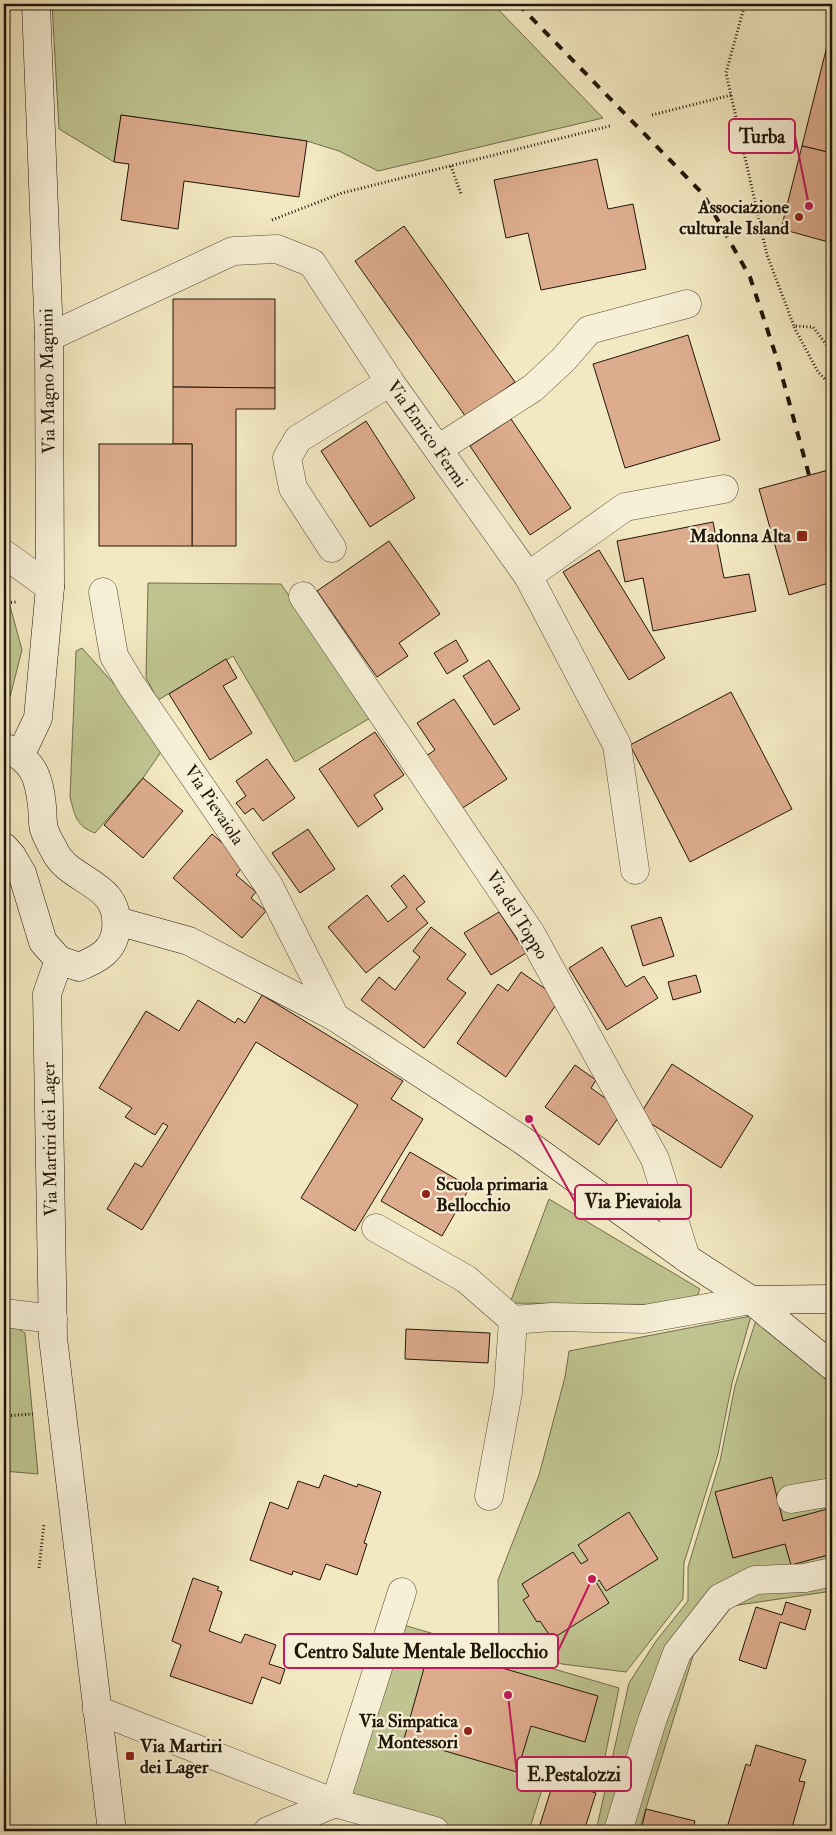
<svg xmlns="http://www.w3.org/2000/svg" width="836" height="1835" font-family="'IM FELL Double Pica',serif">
<rect width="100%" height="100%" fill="#f2e8c1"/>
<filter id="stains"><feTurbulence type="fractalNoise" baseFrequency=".004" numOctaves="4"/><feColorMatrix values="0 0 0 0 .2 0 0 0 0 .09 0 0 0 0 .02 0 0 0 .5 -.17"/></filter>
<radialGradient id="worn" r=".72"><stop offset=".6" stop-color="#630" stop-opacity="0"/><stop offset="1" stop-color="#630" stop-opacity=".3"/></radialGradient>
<!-- green -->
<g fill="#bfc490" stroke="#706d4c">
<polygon points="52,4 493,4 603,118 378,171 339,151 307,141 121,115 114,162 59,129"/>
<polygon points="148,583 281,584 372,717 295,762 233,656 158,700 146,678"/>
<polygon points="4,595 9,602 22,650 10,697 4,701"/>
<path d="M82 648 121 692 161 752 143 778 95 833C76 826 75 816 70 797L76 651Z"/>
<polygon points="549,1199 700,1289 693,1305 510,1303"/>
<polygon points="751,1316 732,1383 718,1454 684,1563 683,1599 626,1672 562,1664 499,1641 498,1580 539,1475 565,1377 569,1351"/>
<polygon points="756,1320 832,1375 832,1591 732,1606 693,1656 639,1831 596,1831 629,1683 656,1641 688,1601 688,1567 720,1461 735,1386"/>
<polygon points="4,1323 13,1325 25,1333 38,1474 4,1471"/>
<polygon points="400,1624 619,1688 600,1781 547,1773 529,1831 442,1831 346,1801"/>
</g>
<!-- building -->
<g fill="#ddac8e" stroke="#211609">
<polygon points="832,26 832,153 802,146"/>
<polygon points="121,115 307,141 299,197 184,181 178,229 121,220 129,164 114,162"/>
<polygon points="802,146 832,153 832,243 781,229"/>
<polygon points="597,159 608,209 633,204 646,269 541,290 528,233 506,238 494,180"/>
<polygon points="404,226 515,382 466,417 355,261"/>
<polygon points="173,299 275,299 275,388 173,387"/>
<polygon points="688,335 720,440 625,468 593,364"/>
<polygon points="173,387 275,388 275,409 236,409 236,546 192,546 192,444 173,444"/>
<polygon points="511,419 571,508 530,535 470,446"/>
<polygon points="366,421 415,498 370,527 321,451"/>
<rect x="99" y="444" width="93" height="102"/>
<polygon points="832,469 832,582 789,595 759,489"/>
<polygon points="713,522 724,578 749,574 756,611 653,631 643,578 625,582 617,541"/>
<polygon points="389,541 440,614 399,643 408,656 377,677 317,591"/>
<polygon points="599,550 665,658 629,680 563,572"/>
<polygon points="456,640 468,661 447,674 434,653"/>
<polygon points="226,659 237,678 223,686 252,733 210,760 169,694"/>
<polygon points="489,660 520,709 494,725 463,676"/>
<polygon points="731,692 792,809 690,862 630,745"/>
<polygon points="454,699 507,779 461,809 426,756 435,750 417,723"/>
<polygon points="375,732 404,775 374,795 383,809 358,827 319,769"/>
<polygon points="267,759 295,798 263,821 253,808 245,814 236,803 246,796 236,781"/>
<polygon points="143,778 183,811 143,858 104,825"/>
<polygon points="308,829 335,869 300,893 272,853"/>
<polygon points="212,834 246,863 236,875 256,892 251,898 266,911 242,938 173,878"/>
<polygon points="404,875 425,902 416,909 428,923 366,973 328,927 367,895 388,922 407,907 391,886"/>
<polygon points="499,912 526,953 491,975 464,933"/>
<polygon points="661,917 674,956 643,966 631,926"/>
<polygon points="431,927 466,954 447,979 466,993 424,1048 361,1000 379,977 395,990 420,957 413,951"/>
<polygon points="602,947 626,987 644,976 658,998 607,1030 569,968"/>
<polygon points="521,972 560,999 506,1077 457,1043 498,984 508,991"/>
<polygon points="696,975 701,992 673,1000 668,982"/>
<polygon points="262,995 403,1081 391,1099 423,1119 355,1231 301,1198 358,1105 256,1042 142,1230 107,1209 135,1163 142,1167 168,1126 163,1123 155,1135 125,1117 132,1108 99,1088 146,1011 179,1031 198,1000 235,1023 238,1018 245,1023"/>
<rect x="4" y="1016" width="5" height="54"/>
<polygon points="672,1064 753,1116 721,1168 639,1116"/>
<polygon points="575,1065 596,1080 591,1088 623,1111 599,1145 545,1107"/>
<polygon points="410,1152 470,1187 442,1236 381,1201"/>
<polygon points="406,1329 490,1333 488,1363 405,1359"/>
<polygon points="324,1475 357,1487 358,1484 381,1492 364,1543 367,1544 357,1575 326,1564 320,1580 293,1571 292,1575 250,1560 270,1502 288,1509 298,1481 319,1488"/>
<polygon points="772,1477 783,1521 831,1508 832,1554 791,1565 785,1544 733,1558 715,1492"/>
<polygon points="629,1512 658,1559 606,1591 599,1580 596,1582 609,1603 552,1639 540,1621 537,1622 523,1600 529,1596 522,1584 573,1552 581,1564 588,1560 578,1545"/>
<polygon points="193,1578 219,1587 217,1590 222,1592 209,1631 241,1643 245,1634 276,1645 269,1664 285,1669 280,1684 262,1677 252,1704 170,1676 181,1645 172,1641"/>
<polygon points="832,1598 832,1621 828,1620"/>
<polygon points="786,1602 811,1610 805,1630 780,1622 766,1669 739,1660 756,1607 782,1615"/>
<polygon points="430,1647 598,1696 585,1742 531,1726 517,1772 404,1739"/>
<polygon points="756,1745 806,1760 799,1781 805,1782 791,1831 726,1831 746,1764 750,1766"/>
<polygon points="554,1780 596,1793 584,1831 538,1831"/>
<polygon points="646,1809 695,1821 693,1831 641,1831"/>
</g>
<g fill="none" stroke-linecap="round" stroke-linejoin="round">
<!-- street casing -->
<g stroke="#554a37" stroke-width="29">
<g id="street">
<polyline points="49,337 233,251 277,249 312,263 390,382 528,576 617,745 635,870"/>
<polyline points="438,449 533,388 564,359 589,330 687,304"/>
<polyline points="332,548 293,488 287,458 298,439 390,382"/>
<polyline points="4,554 50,587"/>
<polyline points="528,576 625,507 724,489"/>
<polyline points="103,592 114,656 132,686 269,886 335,1017"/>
<polyline points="303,596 530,932 655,1159 686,1258"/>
<polyline points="376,1228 466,1279 513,1320 552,1317 644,1319 751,1300"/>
<polyline points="4,1313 53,1319"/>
<polyline points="489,1496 508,1392 513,1320"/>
<polyline points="791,1499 832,1492"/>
<polyline points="97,1710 335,1803 435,1831"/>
<polyline points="335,1803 402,1592"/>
<polyline points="268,1831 335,1803"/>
<polyline points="618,1831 652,1721 677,1653 720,1598 755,1580 805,1578 832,1572"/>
</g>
</g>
<!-- secondary casing -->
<g stroke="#211609" stroke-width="29">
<g id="secondary">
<polyline points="21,754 38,718 50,587 49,337 36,4"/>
<path d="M4 847 12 856 22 873 43 942 59 960 79 967C98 959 114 951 116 929 121 881 70 884 54 850 51 844 46 836 44 829 42 822 43 814 42 806 39 776 33 760 4 747"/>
<polyline points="117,921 189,941 335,1017 522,1140 686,1258 751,1300 832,1366"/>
<polyline points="59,960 47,994 53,1338 112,1831"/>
<polyline points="751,1300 832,1299"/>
</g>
</g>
<!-- path -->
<g stroke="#211609" stroke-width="3" stroke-dasharray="1 2.5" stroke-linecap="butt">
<polyline points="745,4 726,73 767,255 794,326 813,327 832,352"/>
<polyline points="652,115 731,95"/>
<polyline points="451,166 461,194"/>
<polyline points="272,220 342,193 610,126"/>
<polyline points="794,327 818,372 832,386"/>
<polyline points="4,603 16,602"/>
<polyline points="4,1416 34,1414"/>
<polyline points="39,1568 44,1524"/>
</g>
<!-- street -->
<use href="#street" stroke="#f7f0d7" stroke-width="28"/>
<!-- secondary -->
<use href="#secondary" stroke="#f7f0d7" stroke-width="28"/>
<!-- rail -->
<polyline stroke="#211609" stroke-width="4" stroke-dasharray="9 9" stroke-linecap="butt" points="518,4 703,194 750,277 779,365 809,475"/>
</g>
<!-- markers -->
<g fill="#8f2418" stroke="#f7f0d7" stroke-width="2">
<circle cx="799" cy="217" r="5"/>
<rect x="796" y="530" width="12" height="12" rx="2.5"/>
<circle cx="426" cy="1194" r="5"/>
<circle cx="468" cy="1731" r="5"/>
<rect x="125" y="1751" width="10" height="10" rx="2.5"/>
</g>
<g text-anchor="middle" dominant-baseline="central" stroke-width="4.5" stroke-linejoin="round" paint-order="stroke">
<!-- poi labels -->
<g font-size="18" font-weight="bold" fill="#211609" stroke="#f7f0d7" text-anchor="end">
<text x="789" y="207">Associazione<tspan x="789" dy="21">culturale Island</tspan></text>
<text x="791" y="536">Madonna Alta</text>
<text x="436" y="1184" text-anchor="start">Scuola primaria<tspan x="436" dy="21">Bellocchio</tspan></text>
<text x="458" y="1721">Via Simpatica<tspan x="458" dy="21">Montessori</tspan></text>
<text x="140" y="1746" text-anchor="start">Via Martiri<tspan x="140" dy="21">dei Lager</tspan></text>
</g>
<!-- street labels -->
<g font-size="18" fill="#211609" stroke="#f7f0d7">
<text transform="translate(48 381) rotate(-91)">Via Magno Magnini</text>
<text transform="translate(427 434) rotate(55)">Via Enrico Fermi</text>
<text transform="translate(214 805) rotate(56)">Via Pievaiola</text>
<text transform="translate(517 915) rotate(58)">Via del Toppo</text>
<text transform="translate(50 1139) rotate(-91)">Via Martiri dei Lager</text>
</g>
</g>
<!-- callouts -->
<path fill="none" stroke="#c2185b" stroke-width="2" d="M809 206L795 136M529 1119L575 1202M592 1579L558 1651M508 1695L517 1774"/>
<g fill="#c2185b" stroke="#f7f0d7" stroke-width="2">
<circle cx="809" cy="206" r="5"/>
<circle cx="529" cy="1119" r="5"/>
<circle cx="592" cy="1579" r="5"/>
<circle cx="508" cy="1695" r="5"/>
</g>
<g fill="#f7f0d7" stroke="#c2185b" stroke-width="2">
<rect x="729" y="119" width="66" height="34" rx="5"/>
<rect x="575" y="1185" width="116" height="34" rx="5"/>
<rect x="284" y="1634" width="274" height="34" rx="5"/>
<rect x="517" y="1757" width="114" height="34" rx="5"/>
</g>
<g font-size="19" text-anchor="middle" font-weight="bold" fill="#211609">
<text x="762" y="143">Turba</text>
<text x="633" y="1208">Via Pievaiola</text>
<text x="421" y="1658">Centro Salute Mentale Bellocchio</text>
<text x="574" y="1781">E.Pestalozzi</text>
</g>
<!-- margin -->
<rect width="836" height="1835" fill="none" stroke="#f2e8c1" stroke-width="20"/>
<rect x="5" y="5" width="826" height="1825" fill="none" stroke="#211609" stroke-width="2.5"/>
<rect x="10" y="10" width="816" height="1815" fill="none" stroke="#211609"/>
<rect width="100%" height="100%" filter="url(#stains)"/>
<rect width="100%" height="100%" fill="url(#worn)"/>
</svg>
